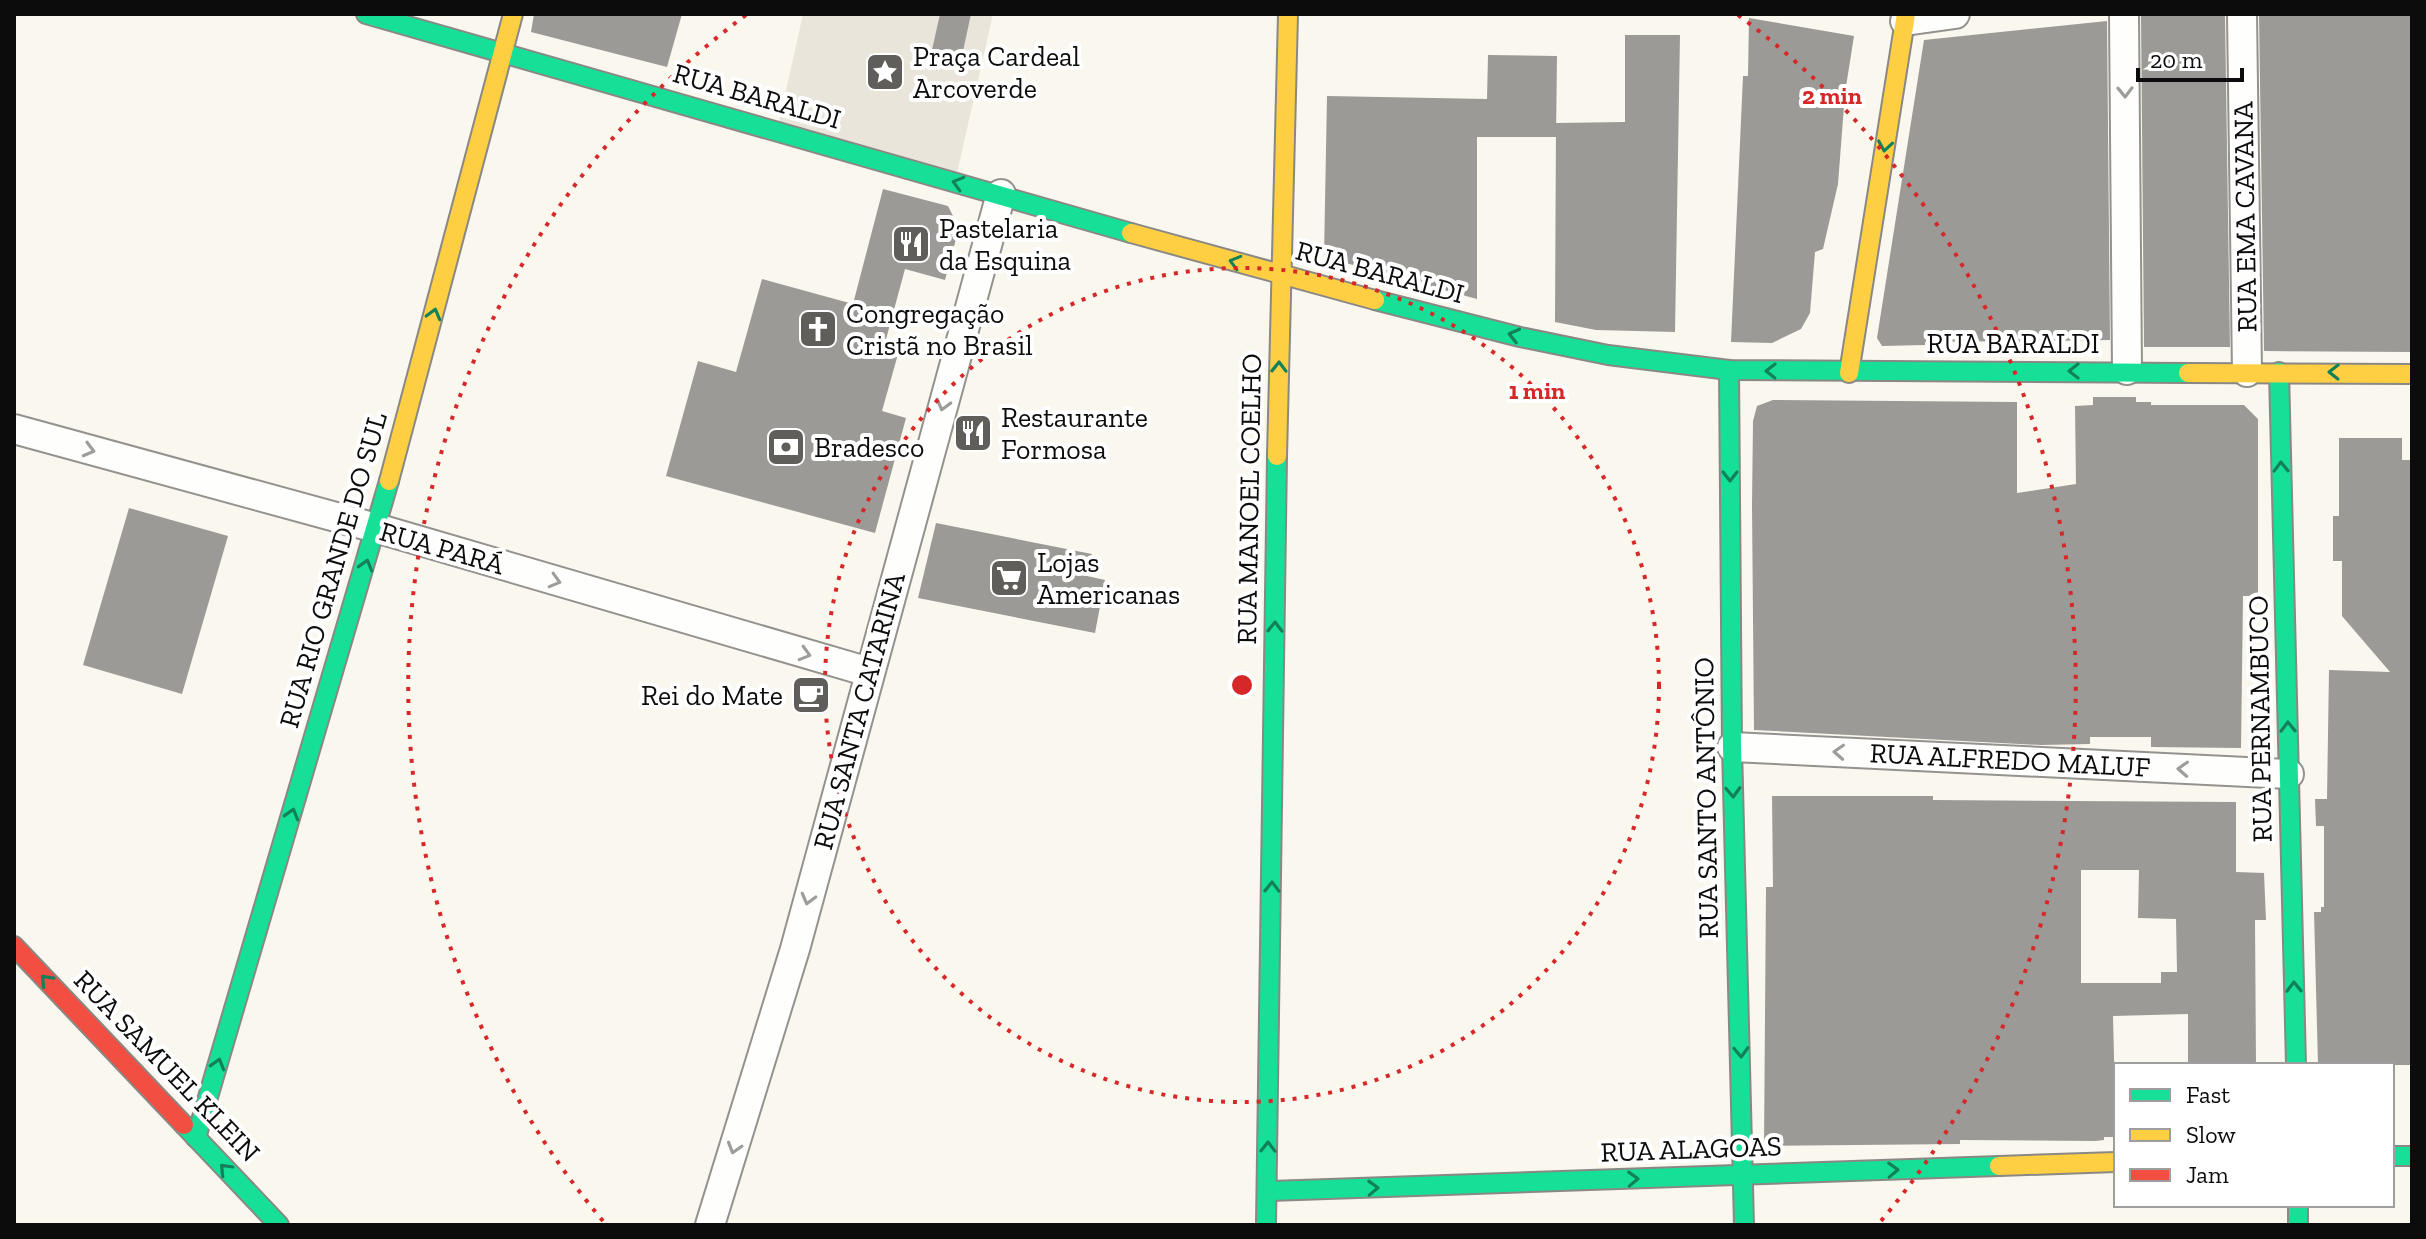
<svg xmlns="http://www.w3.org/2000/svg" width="2426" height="1239" font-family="'Zilla Slab',serif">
<rect width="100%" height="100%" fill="#faf7ef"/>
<!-- plaza -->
<polygon fill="#eae5db" points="803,14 993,14 955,182 777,131"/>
<!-- building -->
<g fill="#9c9a96" fill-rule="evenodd">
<polygon points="534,14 682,14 667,67 531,32"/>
<polygon points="940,14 971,14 960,65 930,59"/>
<polygon points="2156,14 2225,14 2230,347 2144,347 2141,16"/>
<polygon points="2259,14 2412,14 2412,352 2264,351"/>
<polygon points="1749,18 1854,36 1845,93 1838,184 1823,249 1815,252 1810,313 1801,329 1772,343 1731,342 1743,76 1748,76"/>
<polygon points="2107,21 2110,340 2046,341 2046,345 2018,345 2018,341 1925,342 1925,345 1882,346 1877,338 1924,40"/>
<polygon points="1625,35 1680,35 1675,332 1596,330 1555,322 1556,123 1625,122"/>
<polygon points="1488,55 1557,56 1556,137 1477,137 1477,299 1324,257 1327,96 1487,99"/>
<polygon points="883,189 948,206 959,228 945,280 905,269 885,343 900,347 882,411 906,418 875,533 666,476 698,361 736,372 762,279 853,304"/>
<polygon points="2093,397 2136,397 2136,402 2151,402 2151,405 2244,405 2258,419 2258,596 2243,596 2241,748 2151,747 2151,737 2090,737 2090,744 2041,745 1754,730 1752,505 1753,421 1757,406 1773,400 2017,402 2017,493 2076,484 2075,406 2093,405"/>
<polygon points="2339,438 2402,438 2402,460 2412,460 2412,1065 2318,1065 2314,912 2321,912 2321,907 2324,907 2324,826 2316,826 2315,799 2327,799 2329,670 2390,672 2342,616 2342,561 2333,561 2333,516 2339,516"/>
<polygon points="129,508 228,536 182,694 83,665"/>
<polygon points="936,523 1092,554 1087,576 1105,580 1095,633 918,598"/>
<path d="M1772 796H1933V800L2236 802V872L2264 873 2266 920H2255L2256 1065H2188V1014L2113 1016 2116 1137H2104V1140L2095 1141 1960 1140V1144L1764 1146 1766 887H1773ZM2081 870H2139L2138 918 2176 919 2177 972H2161V983H2081Z"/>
</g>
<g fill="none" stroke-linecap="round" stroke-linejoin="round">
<!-- street casing -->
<g stroke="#93928e" stroke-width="32">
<g id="street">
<polyline points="2124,14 2127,370"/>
<polyline points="2242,14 2247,372"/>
<polyline points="1905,21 1955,14"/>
<polyline points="14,429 376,528 869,672"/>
<polyline points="1732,747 2289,774"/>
<polyline points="710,1225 795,949 1001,194"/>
</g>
</g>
<!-- fast casing -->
<g stroke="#8a8885" stroke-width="22">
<g id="fast">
<polyline points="366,14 1131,233"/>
<polyline points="1375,300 1520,337 1608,355 1729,370 2188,373"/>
<polyline points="1729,370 1732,747 1744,1225"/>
<polyline points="2279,372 2296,1065"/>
<polyline points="184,1125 279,1225"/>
<polyline points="196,1138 389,481"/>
<polyline points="2392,1156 2412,1156"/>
<polyline points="1267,1191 1999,1166"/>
<polyline points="2298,1205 2298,1225"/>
<polyline points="1266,1225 1277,456"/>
</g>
</g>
<!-- slow casing -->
<g stroke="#8a8885" stroke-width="22">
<g id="slow">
<polyline points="1131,233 1375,300"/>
<polyline points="1849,373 1906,14"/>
<polyline points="2188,373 2412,374"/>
<polyline points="1277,456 1288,14"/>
<polyline points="389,481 513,14"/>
<polyline points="1999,1166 2116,1162"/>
</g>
</g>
<!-- jam casing -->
<g stroke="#8a8885" stroke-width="22">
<polyline id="jam" points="14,946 184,1125"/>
</g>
<!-- street -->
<use href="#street" stroke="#fefefd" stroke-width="28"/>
<!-- fast -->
<use href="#fast" stroke="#16e098" stroke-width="18"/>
<!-- slow -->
<use href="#slow" stroke="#ffcf43" stroke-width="18"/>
<!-- jam -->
<use href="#jam" stroke="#f24e42" stroke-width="18"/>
</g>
<!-- one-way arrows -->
<defs><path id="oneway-chevron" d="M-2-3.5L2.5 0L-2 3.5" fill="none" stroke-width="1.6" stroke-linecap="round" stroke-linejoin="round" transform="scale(2)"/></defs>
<g stroke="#9d9d9d">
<use href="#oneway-chevron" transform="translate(2125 92) rotate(89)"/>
<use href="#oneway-chevron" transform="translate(943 405) rotate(105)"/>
<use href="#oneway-chevron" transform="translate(89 450) rotate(15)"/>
<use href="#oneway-chevron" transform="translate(555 581) rotate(16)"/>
<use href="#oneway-chevron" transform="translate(805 654) rotate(16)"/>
<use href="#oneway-chevron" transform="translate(1839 752) rotate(-177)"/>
<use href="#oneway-chevron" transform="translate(2183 769) rotate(-177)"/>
<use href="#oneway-chevron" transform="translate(808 899) rotate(105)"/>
<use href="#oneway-chevron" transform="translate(734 1148) rotate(107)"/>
</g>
<g stroke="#128159">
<use href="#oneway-chevron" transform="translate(1885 146) rotate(99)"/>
<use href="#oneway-chevron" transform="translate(958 183) rotate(-164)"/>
<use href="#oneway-chevron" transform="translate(1235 262) rotate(-164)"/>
<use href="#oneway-chevron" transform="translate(434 314) rotate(-75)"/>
<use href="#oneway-chevron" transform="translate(1514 335) rotate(-166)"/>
<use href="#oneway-chevron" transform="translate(1279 367) rotate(-89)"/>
<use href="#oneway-chevron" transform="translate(1771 371) rotate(-179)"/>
<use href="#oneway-chevron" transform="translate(2074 371) rotate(180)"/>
<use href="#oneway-chevron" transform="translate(2334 372) rotate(-179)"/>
<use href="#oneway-chevron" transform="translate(2281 467) rotate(-91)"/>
<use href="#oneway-chevron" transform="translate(1730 476) rotate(90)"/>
<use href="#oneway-chevron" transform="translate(366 565) rotate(-74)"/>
<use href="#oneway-chevron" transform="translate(1275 627) rotate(-89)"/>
<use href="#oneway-chevron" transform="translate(2288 727) rotate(-91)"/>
<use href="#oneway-chevron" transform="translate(1733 792) rotate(88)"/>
<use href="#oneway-chevron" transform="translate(292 814) rotate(-74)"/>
<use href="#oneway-chevron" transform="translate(1272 887) rotate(-89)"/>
<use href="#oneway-chevron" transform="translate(46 980) rotate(-133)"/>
<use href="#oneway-chevron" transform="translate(2294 987) rotate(-91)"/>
<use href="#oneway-chevron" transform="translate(1741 1052) rotate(88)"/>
<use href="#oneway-chevron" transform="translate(218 1064) rotate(-74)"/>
<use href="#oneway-chevron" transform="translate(1268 1147) rotate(-89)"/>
<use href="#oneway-chevron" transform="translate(225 1169) rotate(-134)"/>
<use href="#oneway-chevron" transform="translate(1893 1170) rotate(-2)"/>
<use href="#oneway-chevron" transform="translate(1633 1179) rotate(-2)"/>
<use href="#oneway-chevron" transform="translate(1373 1188) rotate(-2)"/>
</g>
<!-- distance rings -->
<g fill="none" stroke="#d62828" stroke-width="4" stroke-dasharray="4 8">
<circle cx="1242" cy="685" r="417"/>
<path d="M603 1221A834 834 0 0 1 746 15M1738 15A834 834 0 0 1 1881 1221"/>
</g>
<!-- icons -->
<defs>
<g id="sight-square" transform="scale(2)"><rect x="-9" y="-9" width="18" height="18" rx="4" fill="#5f5e5b" stroke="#fff"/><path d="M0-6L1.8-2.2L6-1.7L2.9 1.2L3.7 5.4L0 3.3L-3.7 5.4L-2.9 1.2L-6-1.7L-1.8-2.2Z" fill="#fff"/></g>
<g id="restaurant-square" transform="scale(2)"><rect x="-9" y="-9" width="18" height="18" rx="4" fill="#5f5e5b" stroke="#fff"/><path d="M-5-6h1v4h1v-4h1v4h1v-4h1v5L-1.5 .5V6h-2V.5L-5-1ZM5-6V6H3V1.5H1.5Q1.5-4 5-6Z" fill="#fff"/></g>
<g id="church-square" transform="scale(2)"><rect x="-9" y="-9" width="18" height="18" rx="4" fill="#5f5e5b" stroke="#fff"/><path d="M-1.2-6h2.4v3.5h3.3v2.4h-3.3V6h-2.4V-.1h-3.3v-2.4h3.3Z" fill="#fff"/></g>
<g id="bank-square" transform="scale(2)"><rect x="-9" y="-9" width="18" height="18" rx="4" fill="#5f5e5b" stroke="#fff"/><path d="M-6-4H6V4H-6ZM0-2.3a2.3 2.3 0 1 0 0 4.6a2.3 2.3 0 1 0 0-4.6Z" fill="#fff"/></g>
<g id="supermarket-square" transform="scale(2)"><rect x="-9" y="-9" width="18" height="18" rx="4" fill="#5f5e5b" stroke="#fff"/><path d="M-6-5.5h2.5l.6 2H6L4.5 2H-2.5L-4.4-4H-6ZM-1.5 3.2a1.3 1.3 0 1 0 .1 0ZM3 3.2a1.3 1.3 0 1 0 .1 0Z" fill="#fff"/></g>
<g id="cafe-square" transform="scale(2)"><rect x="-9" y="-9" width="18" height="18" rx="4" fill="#5f5e5b" stroke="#fff"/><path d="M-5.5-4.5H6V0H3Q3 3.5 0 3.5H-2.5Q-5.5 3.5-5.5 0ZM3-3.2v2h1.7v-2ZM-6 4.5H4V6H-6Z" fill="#fff"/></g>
</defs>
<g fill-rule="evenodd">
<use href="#sight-square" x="885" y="72"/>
<use href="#restaurant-square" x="911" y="244"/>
<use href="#church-square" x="818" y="329"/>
<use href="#restaurant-square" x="973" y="433"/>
<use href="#bank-square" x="786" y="447"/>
<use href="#supermarket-square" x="1009" y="578"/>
<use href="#cafe-square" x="811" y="695"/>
</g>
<g text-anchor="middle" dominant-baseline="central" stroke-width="8" stroke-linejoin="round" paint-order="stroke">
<!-- poi labels -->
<g font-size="28" fill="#0c0c0c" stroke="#fff" text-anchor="start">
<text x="913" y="56">Praça Cardeal<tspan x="913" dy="32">Arcoverde</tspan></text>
<text x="939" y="228">Pastelaria<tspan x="939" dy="32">da Esquina</tspan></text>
<text x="846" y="313">Congregação<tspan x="846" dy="32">Cristã no Brasil</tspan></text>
<text x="1001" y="417">Restaurante<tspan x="1001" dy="32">Formosa</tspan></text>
<text x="814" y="447">Bradesco</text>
<text x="1037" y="562">Lojas<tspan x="1037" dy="32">Americanas</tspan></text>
<text x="783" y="695" text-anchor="end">Rei do Mate</text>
</g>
<!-- street labels -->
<g font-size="28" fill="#0c0c0c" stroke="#fff">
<text transform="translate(757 96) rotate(16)">RUA BARALDI</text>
<text transform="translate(2245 217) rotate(-91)">RUA EMA CAVANA</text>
<text transform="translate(1380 272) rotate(15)">RUA BARALDI</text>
<text x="2013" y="343">RUA BARALDI</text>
<text transform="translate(1249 499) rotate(-89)">RUA MANOEL COELHO</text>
<text transform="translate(442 548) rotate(16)">RUA PARÁ</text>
<text transform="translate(333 570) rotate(-74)">RUA RIO GRANDE DO SUL</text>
<text transform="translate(859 711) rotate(-75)">RUA SANTA CATARINA</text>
<text transform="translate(2260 719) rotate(-91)">RUA PERNAMBUCO</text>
<text transform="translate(2010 760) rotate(3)">RUA ALFREDO MALUF</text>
<text transform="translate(1706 798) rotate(-91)">RUA SANTO ANTÔNIO</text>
<text transform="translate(167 1066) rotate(46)">RUA SAMUEL KLEIN</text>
<text transform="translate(1691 1149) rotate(-2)">RUA ALAGOAS</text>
</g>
</g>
<circle cx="1242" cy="685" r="12" fill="#d62828" stroke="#fff" stroke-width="4"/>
<g font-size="24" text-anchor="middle" font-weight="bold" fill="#d62828" stroke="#fff" stroke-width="8" stroke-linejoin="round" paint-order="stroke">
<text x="1832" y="104">2 min</text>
<text x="1537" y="399">1 min</text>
</g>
<!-- border -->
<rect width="2426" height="1239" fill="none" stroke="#0c0c0c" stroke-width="32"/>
<!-- legend -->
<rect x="2114" y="1063" width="280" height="144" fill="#ffffff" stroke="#9e9e9e" stroke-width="2"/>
<rect x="2130" y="1089" width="40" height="12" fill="#16e098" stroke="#9e9e9e" stroke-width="2"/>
<text x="2186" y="1103" font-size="24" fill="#0c0c0c">Fast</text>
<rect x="2130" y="1129" width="40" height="12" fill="#ffcf43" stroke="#9e9e9e" stroke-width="2"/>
<text x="2186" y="1143" font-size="24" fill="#0c0c0c">Slow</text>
<rect x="2130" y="1169" width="40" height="12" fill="#f24e42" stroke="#9e9e9e" stroke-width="2"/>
<text x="2186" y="1183" font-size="24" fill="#0c0c0c">Jam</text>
<!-- scale -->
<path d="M2138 68v12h104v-12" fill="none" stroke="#0c0c0c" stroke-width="4"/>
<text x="2150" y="68" font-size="24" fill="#0c0c0c" stroke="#ffffff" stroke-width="6" paint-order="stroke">20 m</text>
</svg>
